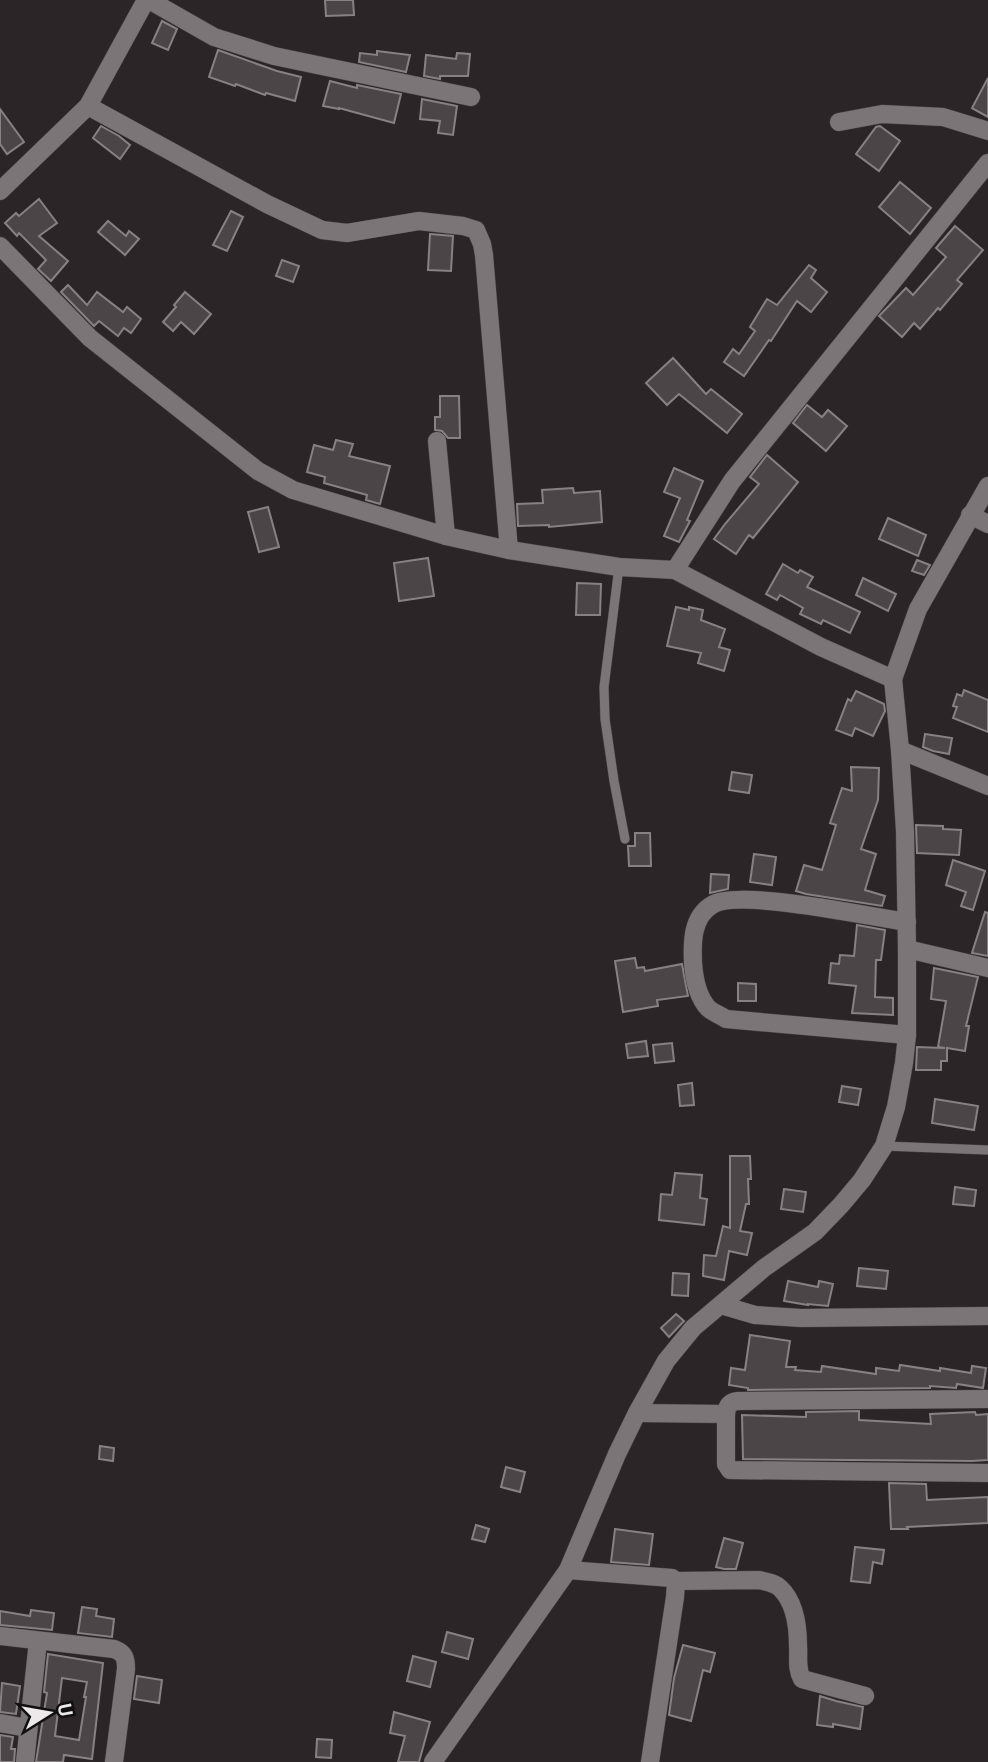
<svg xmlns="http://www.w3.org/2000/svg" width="988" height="1762" font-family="Roboto,sans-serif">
<rect width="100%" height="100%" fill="#2b2527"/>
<!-- building -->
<g fill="#4b4547" stroke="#878183" stroke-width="2" fill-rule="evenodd">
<polygon points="325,0 353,0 354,15 326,16"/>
<polygon points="162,21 177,29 168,50 152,43"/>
<polygon points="218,50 277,71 301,77 295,101 266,93 265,95 236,84 235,86 209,77"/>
<polygon points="377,51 410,55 406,72 359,62 360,53 377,55"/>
<polygon points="457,53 470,54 468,76 440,76 440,79 424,76 426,55 456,59"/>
<polygon points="988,78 988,117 972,108"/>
<polygon points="330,81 357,88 357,85 401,94 394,123 339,108 339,109 323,106"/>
<polygon points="422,99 457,106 453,135 438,133 440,121 420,119"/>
<polygon points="0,109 24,142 7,154 0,144"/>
<polygon points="101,126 119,136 130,145 120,159 93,138"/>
<polygon points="880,126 900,141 879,171 856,154 876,127"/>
<polygon points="900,182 931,208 910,234 879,207"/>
<polygon points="39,199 57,223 39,236 68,261 51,281 38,269 46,260 19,233 17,236 5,223 16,213 19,216"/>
<polygon points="231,211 243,217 227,251 213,245"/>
<polygon points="108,221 126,236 129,231 139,239 125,255 98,232"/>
<polygon points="955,226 983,250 957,280 962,284 940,310 938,308 920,329 914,323 902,337 879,316 906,288 913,295 946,257 936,248"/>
<polygon points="430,234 453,236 451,271 428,270"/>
<polygon points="282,260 299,266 293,282 276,276"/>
<polygon points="809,265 816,270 811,278 827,292 811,312 797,301 771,341 769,340 744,376 724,362 733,349 739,354 755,331 750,327 767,299 777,305"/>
<polygon points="68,285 87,305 97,292 123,312 127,307 141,319 131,333 124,328 118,336 99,321 94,326 61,292"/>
<polygon points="185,292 211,314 194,334 181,322 173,331 163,322 176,307 174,305"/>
<polygon points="673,358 706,394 711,389 742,414 727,433 679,394 667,405 646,383"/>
<polygon points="440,396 459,396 460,438 448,438 442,431 435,430 435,417 440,417"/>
<polygon points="807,405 822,417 828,410 847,426 826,451 793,423"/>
<polygon points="336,440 353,444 349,456 390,466 380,504 366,500 367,495 324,483 325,477 307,472 314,445 333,450"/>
<polygon points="767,455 798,482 753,538 749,535 736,554 714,539 725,524 759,484 750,477"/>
<polygon points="674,468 703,481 687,520 690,521 679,542 664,536 680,498 664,492"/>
<polygon points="573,488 574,493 600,491 602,522 549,527 549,525 518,526 517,504 543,503 542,490"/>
<polygon points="268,507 279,547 259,552 248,512"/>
<polygon points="888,518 926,535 918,556 879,539"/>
<polygon points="428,558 434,596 399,601 394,563"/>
<polygon points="917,560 930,565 924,575 912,571"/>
<polygon points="783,564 798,573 800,570 813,577 807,587 860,612 850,633 823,620 821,624 800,614 803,608 780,595 777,600 766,594"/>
<polygon points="863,578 896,594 888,611 856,595"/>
<polygon points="577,583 601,584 600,615 576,615"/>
<polygon points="676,607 689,610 689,607 703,610 701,620 725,629 719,647 730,650 724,671 698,663 701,653 667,646"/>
<polygon points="964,690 988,700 988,732 953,718 957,707 953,706 957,694 962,696"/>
<polygon points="856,691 884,704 885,711 873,736 855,728 852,736 836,730 848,699 851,701"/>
<polygon points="925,734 952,738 949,754 933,751 923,747"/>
<polygon points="851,767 879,768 878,800 861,849 876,854 865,890 885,896 882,906 806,894 796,891 804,865 822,870 836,825 830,823 842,788 852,791"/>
<polygon points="732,772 752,775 749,793 729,790"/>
<polygon points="916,825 943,826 943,829 961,830 959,855 917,853"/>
<polygon points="635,833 650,833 651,866 629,866 628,846 635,846"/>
<polygon points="754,854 776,857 772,885 750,882"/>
<polygon points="953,860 985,871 973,910 961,906 966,892 946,885"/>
<polygon points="711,874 729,875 728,889 710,893"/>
<polygon points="985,912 988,913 988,956 972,953"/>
<polygon points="857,925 885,930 881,960 876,960 875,997 893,998 893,1015 852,1013 856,986 829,983 831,963 839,964 840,955 854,956"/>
<polygon points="635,958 637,968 644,967 645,971 682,964 688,996 657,1000 658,1006 623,1012 615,961"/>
<polygon points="934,968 978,977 966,1026 969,1026 965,1051 947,1048 947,1061 941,1061 941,1070 916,1070 917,1047 945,1048 938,1047 946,1001 931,999"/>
<polygon points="738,983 756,984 756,1001 738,1001"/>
<polygon points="646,1041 648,1056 628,1058 626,1044"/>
<polygon points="672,1043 674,1061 655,1063 653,1045"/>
<polygon points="692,1083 694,1105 680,1106 678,1085"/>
<polygon points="842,1086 861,1089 858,1105 839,1102"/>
<polygon points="935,1099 978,1106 974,1130 932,1123"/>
<polygon points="730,1156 750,1156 751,1179 748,1179 749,1204 746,1204 740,1231 752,1233 747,1255 729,1251 724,1280 703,1276 704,1255 716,1256 723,1226 730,1228"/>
<polygon points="675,1173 702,1175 700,1198 707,1199 704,1225 659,1220 661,1194 672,1195"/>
<polygon points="955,1187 976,1190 974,1206 953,1204"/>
<polygon points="784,1189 806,1192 803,1212 781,1209"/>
<polygon points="859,1268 888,1271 886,1289 857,1286"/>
<polygon points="673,1273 689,1274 688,1296 672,1295"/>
<polygon points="788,1281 818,1287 819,1281 833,1284 828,1306 808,1304 808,1305 784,1301"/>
<polygon points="676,1314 684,1321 669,1337 661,1328"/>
<polygon points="750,1335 790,1341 786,1367 796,1367 795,1370 821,1372 822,1366 876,1374 876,1368 899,1371 900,1365 940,1371 940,1368 971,1373 972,1366 986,1368 983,1388 957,1384 956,1388 930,1386 930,1388 748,1390 748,1388 729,1385 731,1368 745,1370"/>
<polygon points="859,1411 859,1420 931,1424 930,1414 975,1412 976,1415 988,1414 988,1460 972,1461 743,1459 742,1415 806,1417 806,1412"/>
<polygon points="100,1446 114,1448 113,1461 99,1459"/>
<polygon points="506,1467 525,1472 520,1492 501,1487"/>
<polygon points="889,1483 926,1484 927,1500 988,1497 988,1523 907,1527 908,1529 891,1529"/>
<polygon points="476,1525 489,1529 485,1542 472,1539"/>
<polygon points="615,1529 653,1534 649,1565 611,1562"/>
<polygon points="724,1538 743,1543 736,1569 724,1569 716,1567"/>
<polygon points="855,1547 884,1550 882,1564 873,1562 870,1583 851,1581"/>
<polygon points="82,1607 97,1609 96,1616 114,1619 112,1637 78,1633"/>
<polygon points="31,1610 54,1613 52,1630 0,1625 0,1611 30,1616"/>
<polygon points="447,1632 473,1639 468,1659 442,1652"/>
<polygon points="683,1645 715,1653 710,1672 703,1670 691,1721 669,1715 674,1678"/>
<path d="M48 1654 103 1663 92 1759 64 1755 63 1762H36L47 1693 44 1692ZM62 1678 87 1682 84 1697H86L79 1740 55 1736Z"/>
<polygon points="413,1656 436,1662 430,1687 407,1681"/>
<polygon points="137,1676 162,1680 159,1703 134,1699"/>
<polygon points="2,1683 20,1686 16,1714 0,1712"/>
<polygon points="820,1696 836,1701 863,1707 860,1729 833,1724 833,1727 817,1725"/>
<polygon points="394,1712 430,1722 419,1762 398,1762 405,1736 390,1733"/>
<polygon points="0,1735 13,1737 11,1749 15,1749 14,1762 0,1762"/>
<polygon points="317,1739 332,1740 331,1758 316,1757"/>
</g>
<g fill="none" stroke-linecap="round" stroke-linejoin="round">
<!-- service casing -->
<g stroke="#474344" stroke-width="10">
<g id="service">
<polyline points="619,567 604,687 605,719 614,781 625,839"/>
<polyline points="884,1146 988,1150"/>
</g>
</g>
<!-- minor casing -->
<g stroke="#474344" stroke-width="19">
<g id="minor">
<polyline points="149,0 214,37 274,56 471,97"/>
<polyline points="88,106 267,204 322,230 347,233 419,221 463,226 476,230 482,244 484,255 509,550"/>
<polyline points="839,122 882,114 943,117 988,131"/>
<polyline points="0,191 88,106 146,0"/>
<polyline points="0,246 90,338 258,471 293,490 446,536 509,550 619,567 675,570 821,647 893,679 918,609 988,486"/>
<polyline points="437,441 446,536"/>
<polyline points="970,515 988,524"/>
<polyline points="675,570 732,481 988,163"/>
<polyline points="900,750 988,786"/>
<polyline points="907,949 988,968"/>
<path d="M907 1035 726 1019C720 1015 712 1012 708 1008 697 996 694 977 693 963 692 942 692 917 712 905 738 888 871 917 907 922"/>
<polyline points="721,1305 755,1315 801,1318 988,1316"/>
<path d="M637 1413 726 1414C727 1406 729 1402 738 1401L988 1399"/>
<polyline points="726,1414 726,1464 730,1470 988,1473"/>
<polyline points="568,1570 672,1578 676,1581 675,1597 650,1762"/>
<path d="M676 1581 759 1580C767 1582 775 1583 780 1588 795 1602 798 1627 798 1646 799 1658 796 1668 802 1679L865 1696"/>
<path d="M0 1636 114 1649C125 1653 126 1659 126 1669L114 1762"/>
<polyline points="0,1723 28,1728"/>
<polyline points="25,1762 38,1641"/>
<polyline points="433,1762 568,1570 617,1454 637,1413 666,1361 693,1328 764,1268 815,1232 841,1205 862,1180 884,1146 896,1107 904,1063 907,1035 907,949 905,831 900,750 893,679"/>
</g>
</g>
<!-- service -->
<use href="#service" stroke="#7b7577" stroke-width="9"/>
<!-- minor -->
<use href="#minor" stroke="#7b7577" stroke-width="18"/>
</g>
<!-- north arrow -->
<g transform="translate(49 1713) rotate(79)" stroke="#120f10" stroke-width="5" paint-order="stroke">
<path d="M0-5L12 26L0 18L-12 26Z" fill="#ede9ea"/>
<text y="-10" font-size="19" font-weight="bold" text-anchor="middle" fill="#ede9ea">U</text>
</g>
</svg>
